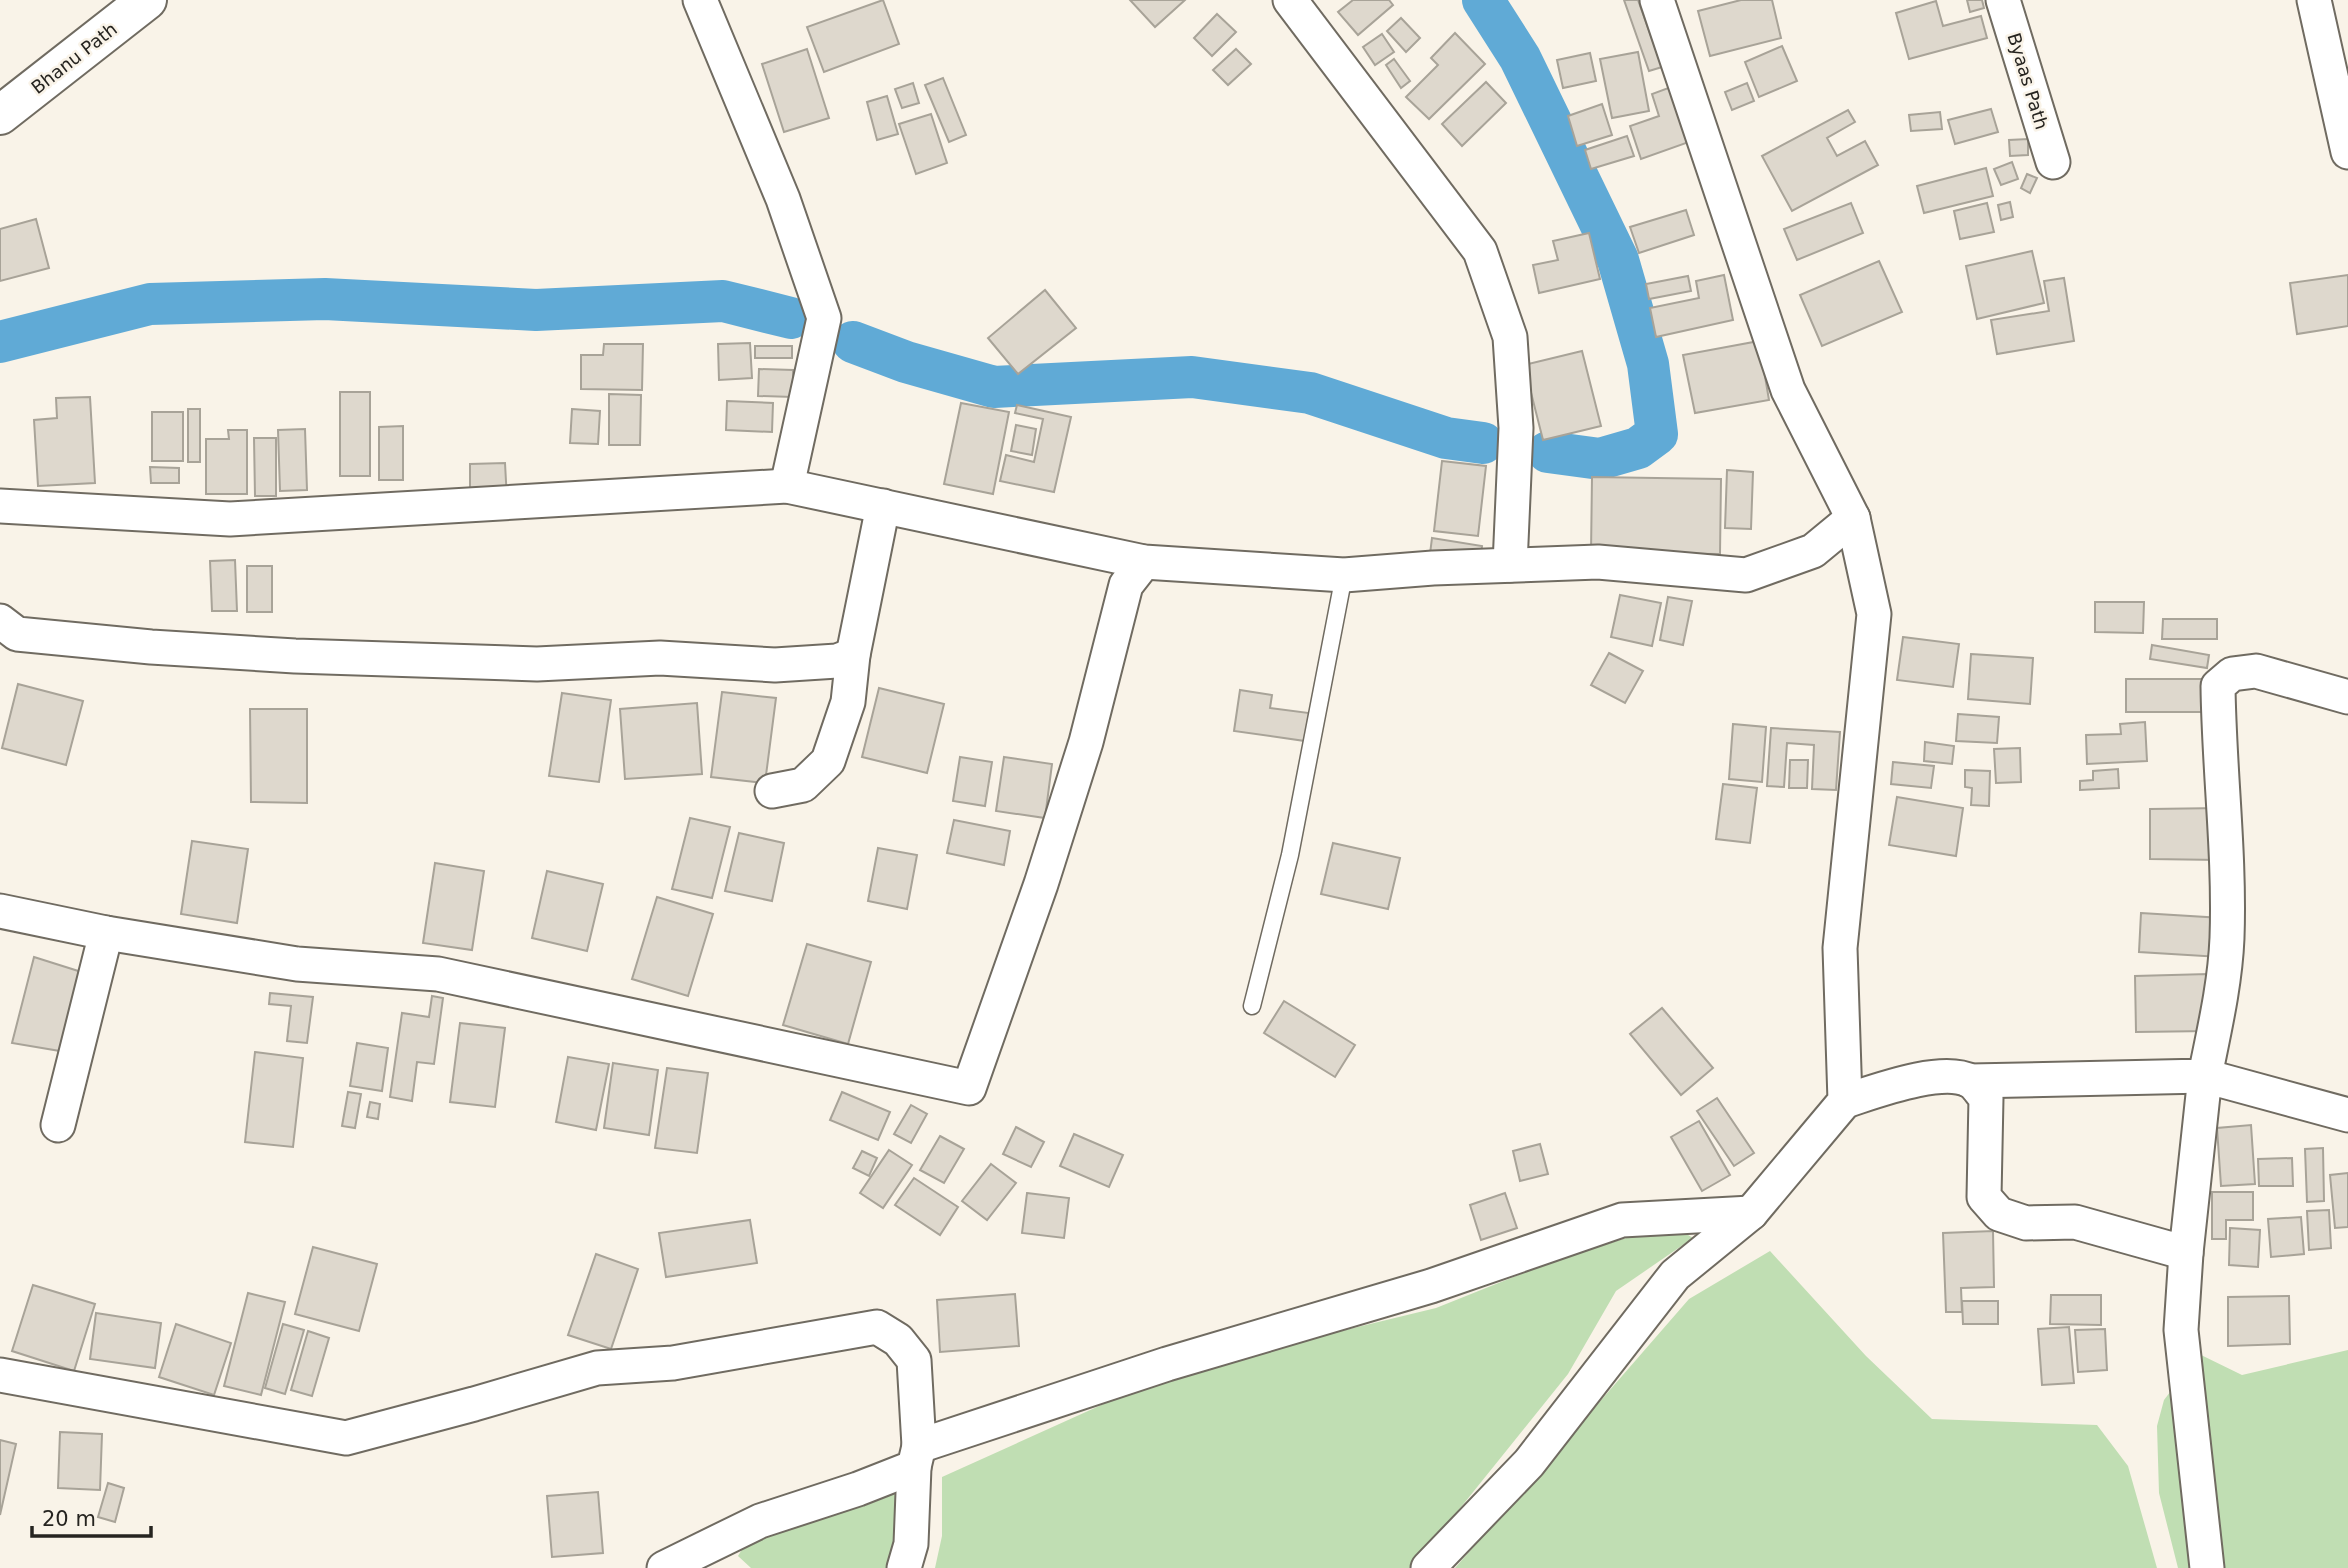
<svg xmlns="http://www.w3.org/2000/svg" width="2348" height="1568" font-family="'DejaVu Sans',sans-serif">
<rect width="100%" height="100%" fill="#f9f3e8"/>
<!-- green -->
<g fill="#c0deb3">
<polygon points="1670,1224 1693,1238 1616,1291 1568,1374 1412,1568 935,1568 942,1536 942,1477 1139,1388 1263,1350 1436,1308 1551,1262"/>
<polygon points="1770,1251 1866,1356 1932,1419 2097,1425 2128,1466 2157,1568 1455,1568 1689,1299"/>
<polygon points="2348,1350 2348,1568 2178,1568 2159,1493 2157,1426 2164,1400 2199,1354 2242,1375"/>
<polygon points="926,1480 923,1568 751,1568 738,1556 750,1536 867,1505"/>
</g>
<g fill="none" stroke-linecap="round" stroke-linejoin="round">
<!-- canal -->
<g stroke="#60aad6" stroke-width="42">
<polyline points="1483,0 1520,58 1618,260 1648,364 1657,434 1638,448 1600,459 1548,452"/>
<polyline points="0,342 150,304 325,299 536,310 723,301 791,318"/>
<polyline points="853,342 906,362 994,387 1192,377 1310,393 1446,438 1483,443"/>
</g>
</g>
<!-- building -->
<g fill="#ded8cd" stroke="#a8a398" stroke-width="2">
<polygon points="883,0 899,44 824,72 807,27"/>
<polygon points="1130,0 1185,0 1155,27"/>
<polygon points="1353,0 1389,0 1393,5 1358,35 1338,12"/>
<polygon points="1624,0 1638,0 1662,67 1649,71"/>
<polygon points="1741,0 1772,0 1781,38 1710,56 1698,11"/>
<polygon points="1967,0 1982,0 1984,8 1970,12"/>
<polygon points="1936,1 1943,26 1981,16 1987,38 1909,59 1896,13"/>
<polygon points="1217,14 1236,32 1212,56 1194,38"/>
<polygon points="1401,18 1420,38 1406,52 1387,31"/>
<polygon points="1455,33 1485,64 1429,119 1406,97 1438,65 1431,58"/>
<polygon points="1382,34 1394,52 1375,65 1363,47"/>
<polygon points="1782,46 1797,81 1759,97 1745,62"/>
<polygon points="807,49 829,118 784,132 762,64"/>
<polygon points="1236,49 1251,64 1228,85 1213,70"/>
<polygon points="1638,52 1649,111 1612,118 1600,59"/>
<polygon points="1590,53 1596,81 1563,88 1557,60"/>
<polygon points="1394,59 1410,81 1401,88 1386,65"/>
<polygon points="943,78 966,135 949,142 925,85"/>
<polygon points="1486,82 1506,103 1462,146 1442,124"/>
<polygon points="913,83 919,103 902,108 895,89"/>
<polygon points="1747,83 1754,101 1732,110 1725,92"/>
<polygon points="1671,87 1689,142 1641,159 1630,126 1659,116 1652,94"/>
<polygon points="887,96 898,134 877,140 867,102"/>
<polygon points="1602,104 1612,135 1577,146 1568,116"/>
<polygon points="1991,109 1998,132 1955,144 1948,120"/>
<polygon points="1848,110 1855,122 1827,138 1837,156 1865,141 1878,165 1792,211 1762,156"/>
<polygon points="1940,112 1942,129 1911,131 1909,115"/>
<polygon points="931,114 947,163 916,174 899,124"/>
<polygon points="1627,136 1634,156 1591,169 1585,150"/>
<polygon points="2028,139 2028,155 2010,156 2009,140"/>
<polygon points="2012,162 2018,179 2001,185 1994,169"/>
<polygon points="1986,168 1993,196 1924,213 1917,186"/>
<polygon points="2027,174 2037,178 2030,193 2021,188"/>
<polygon points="2010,202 2013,217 2001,220 1998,205"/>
<polygon points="1851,203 1863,233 1797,260 1784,229"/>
<polygon points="1987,203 1994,232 1960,239 1954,211"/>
<polygon points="1686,210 1694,235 1639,253 1630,227"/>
<polygon points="36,219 49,268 0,281 0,229"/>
<polygon points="1589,233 1600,279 1539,293 1533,265 1558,260 1553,241"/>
<polygon points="2032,251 2044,303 1977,319 1966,266"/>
<polygon points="1879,261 1902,312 1822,346 1800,295"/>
<polygon points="1724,275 1733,320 1656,337 1650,308 1699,298 1696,281"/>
<polygon points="2348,275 2348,326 2297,334 2290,283"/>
<polygon points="1688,276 1691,291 1649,299 1646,284"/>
<polygon points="2064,278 2074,341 1997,354 1991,320 2049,311 2044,281"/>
<polygon points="1045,290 1076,328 1018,374 988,338"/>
<polygon points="1759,341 1769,400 1695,413 1683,355"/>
<polygon points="750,343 752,378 719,380 718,344"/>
<polygon points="604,344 643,344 642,390 581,389 581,355 603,355"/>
<rect x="755" y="346" width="37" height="12"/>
<polygon points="1582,351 1601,426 1543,440 1524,365"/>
<polygon points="759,369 793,370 793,397 758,396"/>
<rect x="340" y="392" width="30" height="84"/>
<polygon points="609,394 641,395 640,445 609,445"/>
<polygon points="90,397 95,483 38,486 34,420 57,418 56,398"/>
<polygon points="727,401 773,403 772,432 726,430"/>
<polygon points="961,403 1009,412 993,494 944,484"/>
<polygon points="1017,405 1071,417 1054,492 1000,481 1006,455 1034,462 1043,419 1015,413"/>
<rect x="188" y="409" width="12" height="53"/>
<polygon points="572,409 600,411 598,444 570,443"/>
<rect x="152" y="412" width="31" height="49"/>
<polygon points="1016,425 1036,429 1032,455 1011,451"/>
<polygon points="403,426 403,480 379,480 379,427"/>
<polygon points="305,429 307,490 280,491 278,430"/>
<polygon points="228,430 247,430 247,494 206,494 206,439 229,439"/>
<polygon points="254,438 276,438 276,496 255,496"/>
<polygon points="1442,461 1486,466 1478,536 1434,531"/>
<polygon points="505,463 507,500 470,501 470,464"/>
<polygon points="150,467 179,468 179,483 151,483"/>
<polygon points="1727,470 1753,472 1751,529 1725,528"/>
<polygon points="1592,477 1721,479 1720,554 1591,553"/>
<polygon points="1432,538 1482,546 1480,562 1430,554"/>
<polygon points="235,560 237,611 212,611 210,561"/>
<rect x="247" y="566" width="25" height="46"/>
<polygon points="1620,595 1661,603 1652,646 1611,637"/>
<polygon points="1668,597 1692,601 1683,645 1660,640"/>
<polygon points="2095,602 2144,602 2143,633 2095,632"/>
<polygon points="2163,619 2217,619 2217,639 2162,639"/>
<polygon points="1903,637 1959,644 1953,687 1897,680"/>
<polygon points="2152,645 2209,655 2207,668 2150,659"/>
<polygon points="1609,653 1643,671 1625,703 1591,685"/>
<polygon points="1971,654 2033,658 2030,704 1968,699"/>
<rect x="2126" y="679" width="76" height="33"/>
<polygon points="18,684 83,701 66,765 2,748"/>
<polygon points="879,688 944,704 927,773 862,757"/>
<polygon points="1240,690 1272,695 1270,708 1309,713 1305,741 1234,731"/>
<polygon points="722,692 776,698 765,783 711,777"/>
<polygon points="562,693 611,700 599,782 549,776"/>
<polygon points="697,703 702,774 625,779 620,709"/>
<polygon points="250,709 307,709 307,803 251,802"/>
<polygon points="1958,714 1999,717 1997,743 1956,741"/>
<polygon points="2145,722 2147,761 2087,764 2086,735 2121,734 2120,724"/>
<polygon points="1733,724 1766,727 1762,782 1729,779"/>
<polygon points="1771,728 1840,732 1836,790 1812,789 1814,745 1787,743 1784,787 1767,786"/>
<polygon points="1925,742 1954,746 1952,764 1924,761"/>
<polygon points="2020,748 2021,782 1996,783 1994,749"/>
<polygon points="960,757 992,762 985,806 953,801"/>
<polygon points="1004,757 1052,764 1045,818 996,811"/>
<polygon points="1790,760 1808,760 1807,788 1789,788"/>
<polygon points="1893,762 1934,766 1931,788 1891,784"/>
<polygon points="2118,769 2119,788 2080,790 2080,781 2093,780 2093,771"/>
<polygon points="1965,770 1990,771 1989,806 1971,805 1972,788 1965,787"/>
<polygon points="1723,784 1757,788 1750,843 1716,839"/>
<polygon points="1897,797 1963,808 1956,856 1889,845"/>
<polygon points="2221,808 2220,860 2150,859 2150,809"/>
<polygon points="690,818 730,827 712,898 672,889"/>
<polygon points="954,820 1010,831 1004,865 947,853"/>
<polygon points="739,833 784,843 772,901 725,891"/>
<polygon points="192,841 248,849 237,923 181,914"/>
<polygon points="1333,843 1400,858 1388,909 1321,894"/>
<polygon points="878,848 917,855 907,909 868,901"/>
<polygon points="435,863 484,871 472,950 423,943"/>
<polygon points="547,871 603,884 587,951 532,938"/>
<polygon points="657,897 713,914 688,996 632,979"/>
<polygon points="2141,913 2222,918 2220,957 2139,952"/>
<polygon points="807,944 871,962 848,1044 783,1025"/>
<polygon points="34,957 91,975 72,1053 12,1043"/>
<polygon points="2208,974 2209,1031 2136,1032 2135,976"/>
<polygon points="270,993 313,997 307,1043 287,1041 291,1006 269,1004"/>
<polygon points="432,996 443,998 434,1064 417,1062 412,1101 390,1097 402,1013 429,1017"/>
<polygon points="1284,1001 1355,1045 1335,1077 1264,1033"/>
<polygon points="1662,1008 1713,1068 1681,1095 1630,1034"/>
<polygon points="460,1023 505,1028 495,1107 450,1102"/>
<polygon points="357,1043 388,1048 382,1091 350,1086"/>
<polygon points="255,1052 303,1058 293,1147 245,1142"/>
<polygon points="568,1057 609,1064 596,1130 556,1122"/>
<polygon points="613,1063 658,1070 649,1135 604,1128"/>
<polygon points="667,1068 708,1073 697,1153 655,1148"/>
<polygon points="348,1092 361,1094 355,1128 342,1126"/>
<polygon points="842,1092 890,1112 878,1140 830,1120"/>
<polygon points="1717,1098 1754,1153 1734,1166 1697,1111"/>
<polygon points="370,1102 380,1104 378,1119 367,1117"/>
<polygon points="911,1105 927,1114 911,1143 894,1134"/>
<polygon points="1699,1121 1730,1175 1702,1191 1671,1137"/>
<polygon points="2251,1125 2255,1184 2221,1186 2217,1128"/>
<polygon points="1016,1127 1044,1142 1031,1167 1003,1154"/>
<polygon points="1074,1134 1123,1155 1109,1187 1060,1166"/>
<polygon points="940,1136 964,1149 944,1183 920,1170"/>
<polygon points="1540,1144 1548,1174 1520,1181 1513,1151"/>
<polygon points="2323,1148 2324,1201 2307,1202 2305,1149"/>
<polygon points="889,1150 912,1165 883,1208 860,1193"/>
<polygon points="862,1151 877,1158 869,1176 853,1168"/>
<polygon points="2292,1158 2293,1186 2259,1186 2258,1159"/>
<polygon points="991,1164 1016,1183 987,1220 962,1201"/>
<polygon points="2348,1173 2348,1227 2335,1228 2330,1175"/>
<polygon points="914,1178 958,1207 940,1235 895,1205"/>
<polygon points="2212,1192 2253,1192 2253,1220 2226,1220 2226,1239 2212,1239"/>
<polygon points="1027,1193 1069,1198 1064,1238 1022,1233"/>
<polygon points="1505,1193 1517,1228 1481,1240 1470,1205"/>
<polygon points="2329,1210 2331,1248 2309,1250 2307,1211"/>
<polygon points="2301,1217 2304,1254 2271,1257 2268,1219"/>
<polygon points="750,1220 757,1263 666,1277 659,1233"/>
<polygon points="2230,1228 2260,1230 2258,1267 2229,1265"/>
<polygon points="1993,1231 1994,1287 1961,1288 1962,1312 1946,1312 1943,1233"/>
<polygon points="313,1247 377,1264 359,1331 295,1314"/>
<polygon points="596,1254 638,1269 611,1349 568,1335"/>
<polygon points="33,1285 95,1304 74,1371 12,1351"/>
<polygon points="248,1293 285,1302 261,1395 224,1386"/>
<polygon points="1015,1294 1019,1346 940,1352 937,1300"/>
<polygon points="2051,1295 2101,1295 2101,1325 2050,1324"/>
<polygon points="2289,1296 2290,1344 2228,1346 2228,1297"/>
<polygon points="1962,1301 1998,1301 1998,1324 1963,1324"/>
<polygon points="96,1313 161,1323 155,1368 90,1359"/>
<polygon points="176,1324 231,1343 214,1395 159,1377"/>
<polygon points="283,1324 304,1330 285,1394 265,1388"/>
<polygon points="2069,1327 2074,1383 2042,1385 2038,1329"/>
<polygon points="2105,1329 2107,1370 2078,1372 2075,1330"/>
<polygon points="308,1331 329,1338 312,1396 291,1390"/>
<polygon points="60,1432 102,1434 100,1490 58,1488"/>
<polygon points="0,1440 16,1444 0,1515"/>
<polygon points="108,1483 124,1488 115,1522 98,1517"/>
<polygon points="598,1492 603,1553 552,1557 547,1496"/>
</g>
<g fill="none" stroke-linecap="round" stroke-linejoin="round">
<!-- service casing -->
<g stroke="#706b61" stroke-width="19">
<polyline id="service" points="1252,1006 1290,855 1344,575"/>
</g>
<!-- minor casing -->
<g stroke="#706b61" stroke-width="37">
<g id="minor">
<polyline points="700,0 783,199 824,318 787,486"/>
<polyline points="1290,0 1480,251 1510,337 1516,428 1510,565"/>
<polyline points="2003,0 2053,162"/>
<polyline points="2314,0 2348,152"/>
<polyline points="0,506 230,519 787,486 1144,562 1344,575 1433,568 1598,562 1746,575 1813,551 1853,518"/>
<polyline points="0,621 17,634 151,647 295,656 537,664 660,658 775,665 837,661 853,655"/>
<polyline points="772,791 803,785 828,761 848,702 853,655 883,506"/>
<polyline points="0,911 106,933 297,964 438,974 969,1088 1041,884 1086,742 1126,585 1144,562"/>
<path d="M1970 1081 2205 1076C2214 1031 2225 985 2227 938 2230 854 2219 770 2218 686L2232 674 2256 671 2348 697"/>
<path d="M1845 1101C1874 1092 1942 1066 1970 1081 1976 1084 1981 1093 1986 1098L1984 1197 1999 1214 2026 1223 2075 1222 2186 1253 2205 1076 2348 1115"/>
<polyline points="58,1125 106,933"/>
<polyline points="2186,1253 2181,1330 2207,1568"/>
<polyline points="0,1375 346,1438 474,1404 597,1368 673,1363 877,1327 898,1340 914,1360 919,1446 1167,1364 1431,1286 1622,1220 1751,1213"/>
<polyline points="664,1568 760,1521 858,1489 914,1467 919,1446"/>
<polyline points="904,1568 911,1544 914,1467"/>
<polyline points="1428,1568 1529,1463 1675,1275 1751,1213 1845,1101 1840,948 1874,614 1853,518 1788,390 1657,0"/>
</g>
</g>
<!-- tertiary casing -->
<g stroke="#706b61" stroke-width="42">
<polyline id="tertiary" points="0,115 147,0"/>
</g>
<!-- service -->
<use href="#service" stroke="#fff" stroke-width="16"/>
<!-- minor -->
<use href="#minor" stroke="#fff" stroke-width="33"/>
<!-- tertiary -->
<use href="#tertiary" stroke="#fff" stroke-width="38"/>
</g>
<g text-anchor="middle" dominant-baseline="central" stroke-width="5" stroke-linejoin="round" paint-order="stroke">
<!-- street labels -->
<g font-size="18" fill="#262420" stroke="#f9f3e8">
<text transform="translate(74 58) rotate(-38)">Bhanu Path</text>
<text transform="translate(2028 81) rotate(73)">Byaas Path</text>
</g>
</g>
<!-- scale -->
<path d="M32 1526v10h119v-10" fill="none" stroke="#262420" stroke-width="3.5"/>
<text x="42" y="1526" font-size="21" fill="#262420" stroke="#f9f3e8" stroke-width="5" paint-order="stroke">20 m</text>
</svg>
